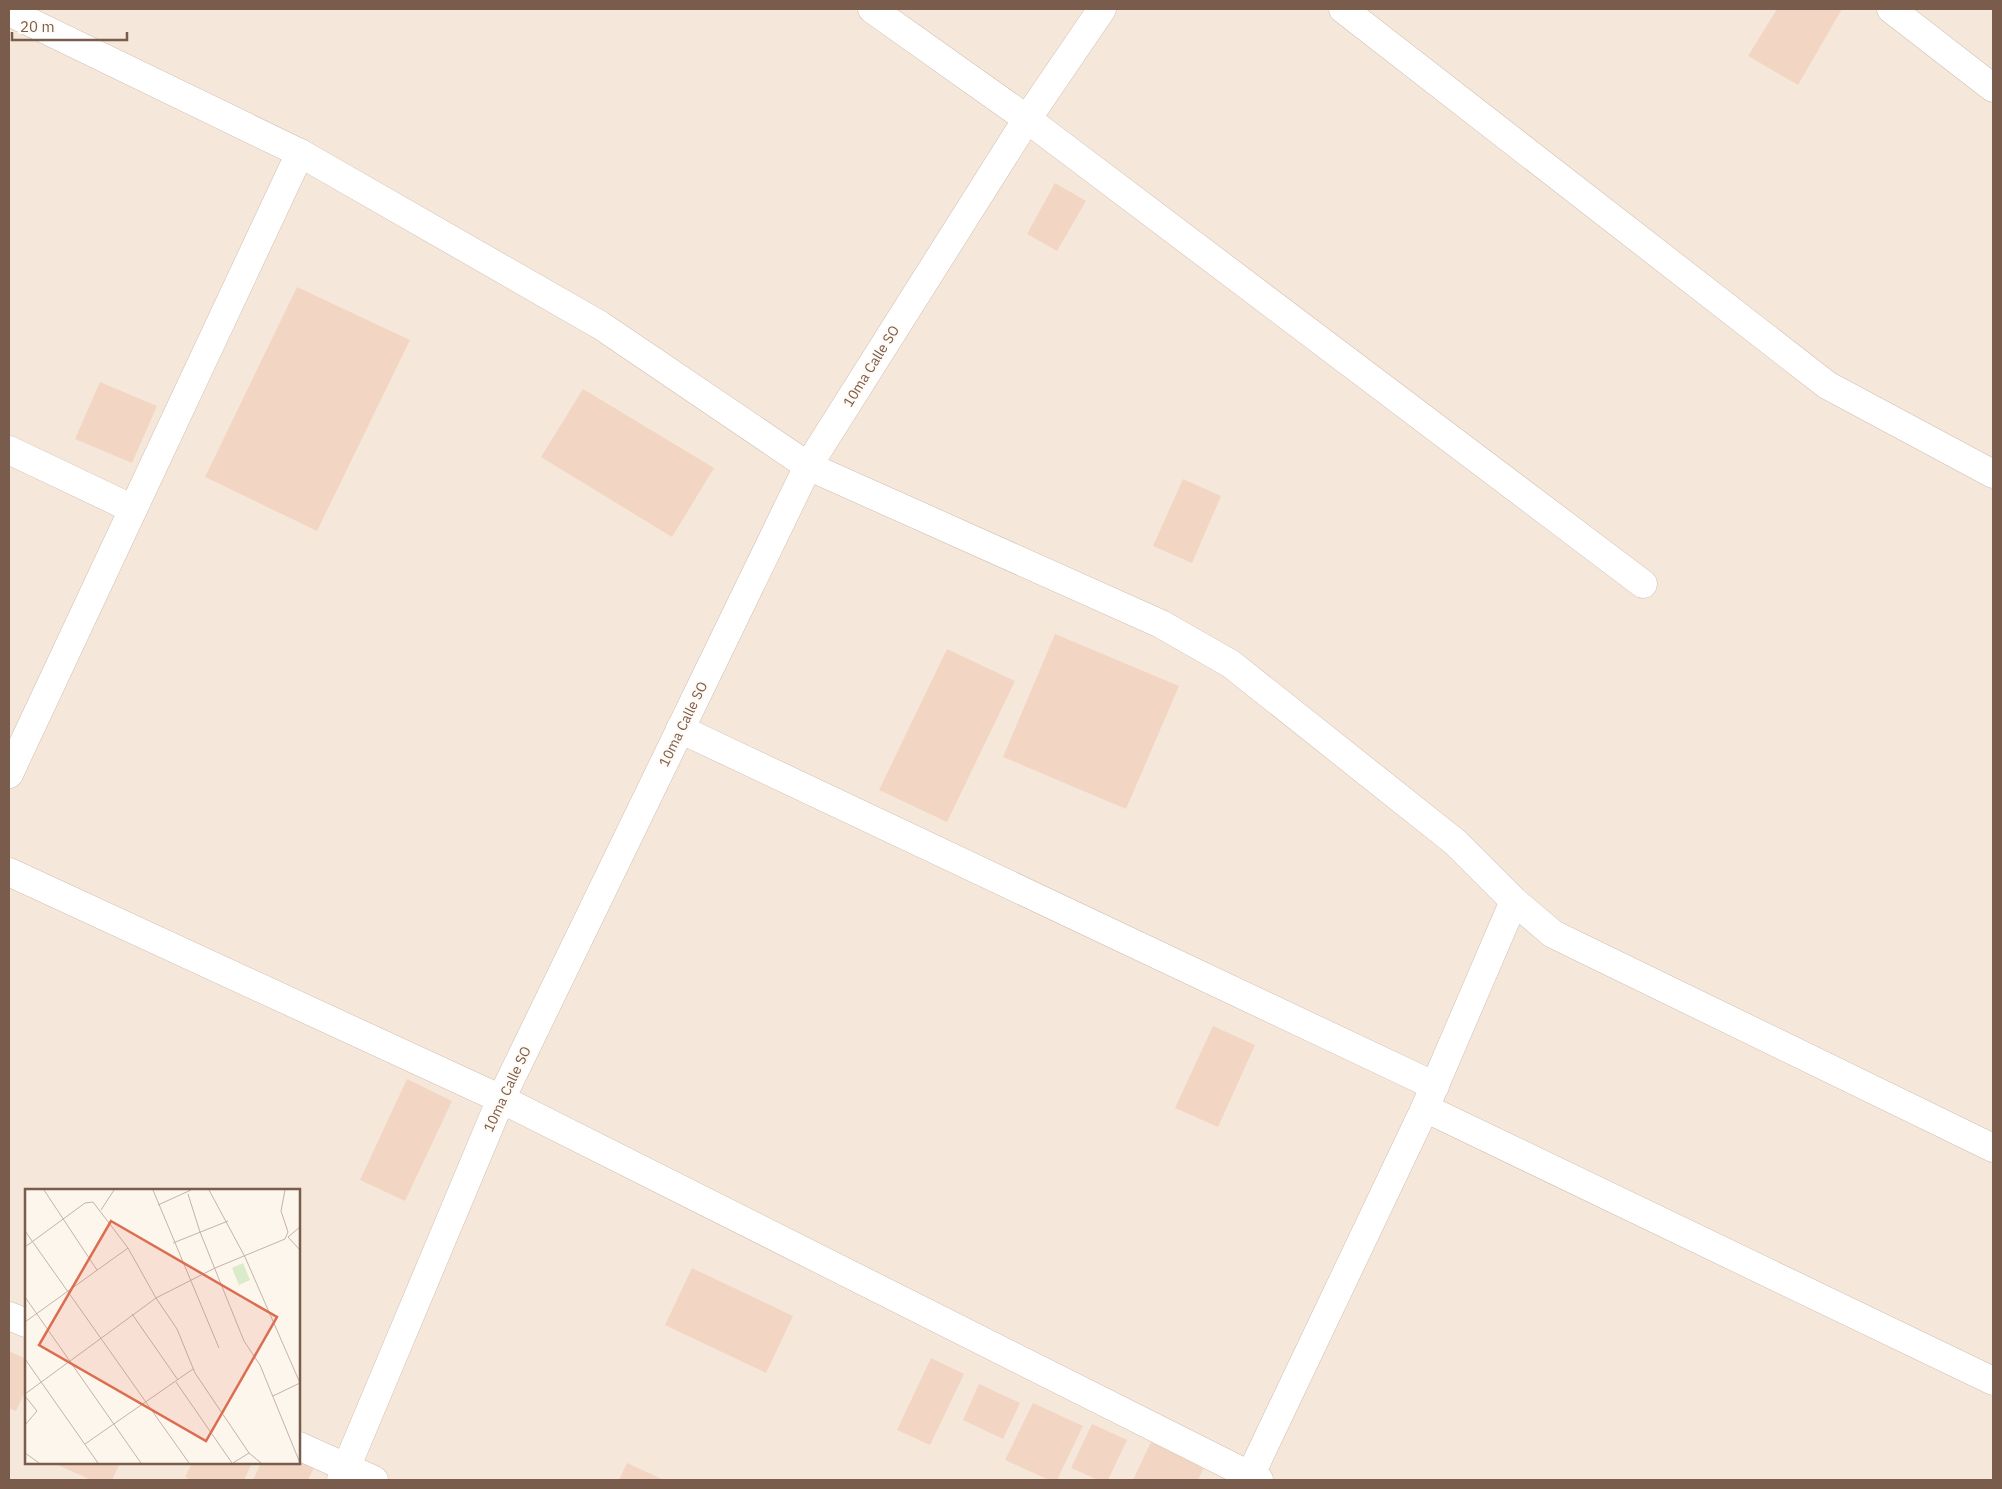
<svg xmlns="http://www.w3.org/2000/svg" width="2002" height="1489" font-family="'IBM Plex Sans',sans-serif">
<rect width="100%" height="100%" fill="#fdf6ec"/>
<!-- residential -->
<path fill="#f5e8da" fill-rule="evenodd" d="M9 9H1993V1480H9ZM26 1190H299V1463H26Z"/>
<!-- building -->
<g fill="#f3d5c3">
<polygon points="1777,9 1842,9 1798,85 1748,56"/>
<polygon points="1055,183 1086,201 1057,251 1027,234"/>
<polygon points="297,287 410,340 317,531 205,477"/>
<polygon points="100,382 157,406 132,463 75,439"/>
<polygon points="583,389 714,468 672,537 541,457"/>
<polygon points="1183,479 1221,496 1192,563 1153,546"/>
<polygon points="1055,634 1179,686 1126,809 1003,757"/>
<polygon points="947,649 1015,681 947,822 879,790"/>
<polygon points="1213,1026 1255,1045 1218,1127 1175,1108"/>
<polygon points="407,1079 452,1101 405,1201 360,1180"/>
<polygon points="692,1268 793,1316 766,1373 665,1325"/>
<polygon points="9,1351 26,1359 26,1390 16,1411 9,1408"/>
<polygon points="931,1358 964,1374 930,1445 897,1430"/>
<polygon points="979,1384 1020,1403 1003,1439 963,1420"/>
<polygon points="1033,1403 1083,1426 1057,1480 1049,1480 1005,1460"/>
<polygon points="1092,1424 1127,1440 1108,1480 1098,1480 1071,1468"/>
<polygon points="1151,1442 1204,1467 1198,1480 1133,1480"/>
<polygon points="299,1456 316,1464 308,1480 253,1480 261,1463 299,1463"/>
<polygon points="59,1463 120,1463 112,1480 91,1480 58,1465"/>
<polygon points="192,1463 252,1463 244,1480 192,1480 185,1477"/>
<polygon points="627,1463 664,1480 619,1480"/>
</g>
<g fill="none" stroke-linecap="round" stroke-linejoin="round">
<!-- street casing -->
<g stroke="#d1beb0" stroke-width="29">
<g id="street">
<polyline points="872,9 1027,119 1643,584"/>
<polyline points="1343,9 1827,385 1993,474"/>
<polyline points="1891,9 1993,88"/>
<polyline points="9,12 300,153 600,325 808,466 1161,624 1231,664 1455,842 1514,901 1553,934 1993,1148"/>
<polyline points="9,450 133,509"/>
<polyline points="680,729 1435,1086"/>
<polyline points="9,774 300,153"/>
<polyline points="9,872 501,1099 1259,1480"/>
<polyline points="1425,1108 1993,1381"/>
<polyline points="9,1316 26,1323"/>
<polyline points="299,1446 374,1480"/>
<polyline points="341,1480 501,1099 808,466 1027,119 1102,9"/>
<polyline points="1248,1480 1425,1108 1514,901"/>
</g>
</g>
<!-- street -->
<use href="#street" stroke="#fff" stroke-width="28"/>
</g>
<g text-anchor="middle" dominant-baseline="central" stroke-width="4" stroke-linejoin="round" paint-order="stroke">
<!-- street labels -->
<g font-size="14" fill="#7a5c4d" stroke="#fffaf3">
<text transform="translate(871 366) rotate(-58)">10ma Calle SO</text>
<text transform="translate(683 724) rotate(-64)">10ma Calle SO</text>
<text transform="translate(507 1089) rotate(-65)">10ma Calle SO</text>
</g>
</g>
<!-- overview -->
<g transform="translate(25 1189)">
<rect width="275" height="275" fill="#fdf6ec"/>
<path d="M218 74 225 91 214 96 207 79Z" fill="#d8ecc9"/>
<path fill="none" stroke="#c5b3a7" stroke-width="1" d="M19 1 72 81M128 1 194 159M184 1 220 68 275 194M163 5 175 43 219 152 235 176 275 274M133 16 166 1M76 21 89 1M275 38 263 48 275 61M0 42 164 274M148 54 203 32M0 58 60 14 68 13 103 59 131 109 152 140 170 184 224 264 236 274M0 108 116 274M107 125 153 191M0 133 103 59M0 170 73 274M151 193 207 274M0 205 131 109 190 79 260 50 263 43 256 22 260 1M0 207 12 222 0 236M248 207 275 194M60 255 168 180M0 264 14 274M208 274 224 264"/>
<path fill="#dc6d51" fill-opacity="0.15" stroke="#dc6d51" stroke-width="2.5" d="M86 32 252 128 181 252 14 156Z"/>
<rect width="275" height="275" fill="none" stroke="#7a5c4d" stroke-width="2.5"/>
</g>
<!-- border -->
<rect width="2002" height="1489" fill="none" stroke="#7a5c4d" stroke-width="20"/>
<!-- scale -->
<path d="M12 32v8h115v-8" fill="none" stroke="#7a5c4d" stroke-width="2.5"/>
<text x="20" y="32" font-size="15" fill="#7a5c4d" stroke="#fffaf3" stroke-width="4" paint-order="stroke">20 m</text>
</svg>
